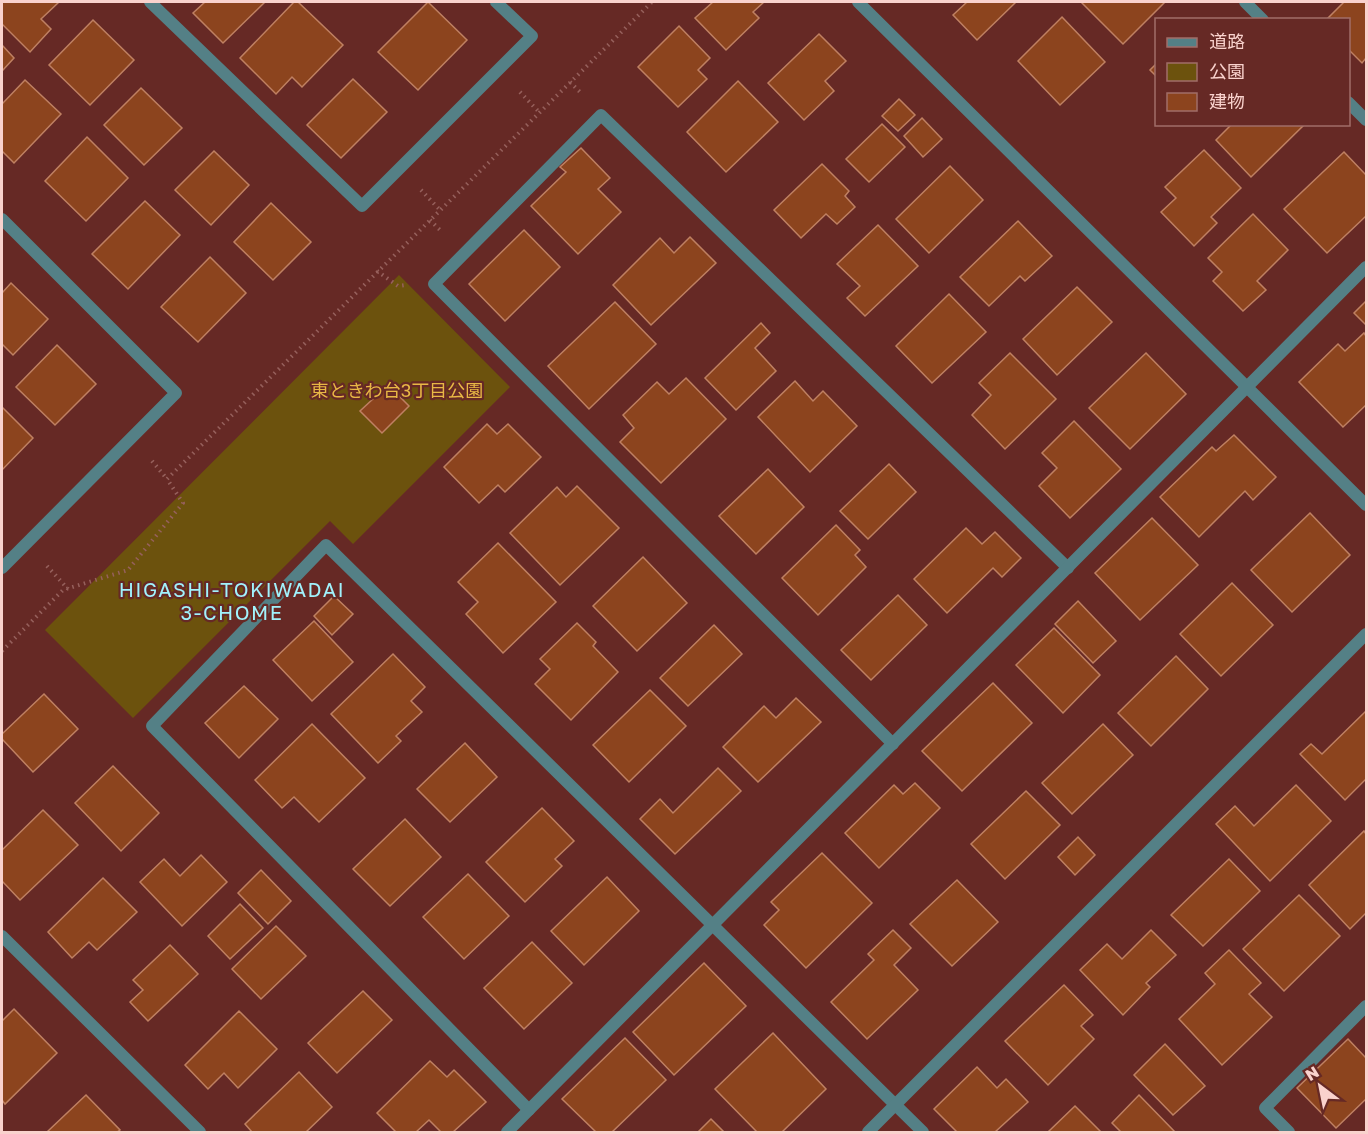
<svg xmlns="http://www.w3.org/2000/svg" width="1368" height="1134" font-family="'Golos Text','Noto Sans JP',sans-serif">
<rect width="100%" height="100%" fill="#662925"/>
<!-- green -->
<polygon fill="#6c520d" points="399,275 510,387 353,544 330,521 133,718 45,630"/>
<!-- building -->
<g fill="#8c441e" stroke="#bf8062" stroke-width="1.5">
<polygon points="2,2 59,2 41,19 51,29 30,52 2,24"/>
<polygon points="205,2 265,2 223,43 193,13"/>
<polygon points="294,2 298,2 343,45 302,87 292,77 276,94 240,58"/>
<polygon points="428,2 467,40 418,90 378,52"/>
<polygon points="713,2 764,2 753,12 759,18 726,50 695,18"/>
<polygon points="967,2 1016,2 977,40 953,15"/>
<polygon points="1081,2 1165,2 1123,44"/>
<polygon points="1342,2 1366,2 1366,58 1362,63 1348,49 1348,20 1326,20 1343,3"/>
<polygon points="1062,17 1105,62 1060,105 1018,61"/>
<polygon points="93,20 134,60 90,105 49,65"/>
<polygon points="679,26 710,58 698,70 707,79 678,107 638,67"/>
<polygon points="819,34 846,61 825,81 834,91 804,120 768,83"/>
<polygon points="2,45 14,58 2,71"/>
<polygon points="1156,64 1156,76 1150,70"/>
<polygon points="353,79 387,112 341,158 307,125"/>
<polygon points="25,80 61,114 14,163 2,151 2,104"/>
<polygon points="738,81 778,122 726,172 687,132"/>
<polygon points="141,88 182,128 144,165 104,125"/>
<polygon points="899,99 915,115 898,131 882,116"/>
<polygon points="922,118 942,139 923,157 904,136"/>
<polygon points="882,124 905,147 869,182 846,159"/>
<polygon points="1232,124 1305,124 1251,177 1216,140"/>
<polygon points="87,137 128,178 86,221 45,181"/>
<polygon points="581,148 610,178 598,189 621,212 578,254 531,206 566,172 560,167"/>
<polygon points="1204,150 1241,188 1211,217 1217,223 1194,246 1161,212 1176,198 1165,187"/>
<polygon points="214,151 249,185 211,225 175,190"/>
<polygon points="1344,152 1366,175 1366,216 1327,253 1284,209"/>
<polygon points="822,164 849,191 845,196 855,207 837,224 826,214 801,238 774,210"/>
<polygon points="950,166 983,200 929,253 896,219"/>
<polygon points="145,201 180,235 128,289 92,254"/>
<polygon points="271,203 311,242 273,280 234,242"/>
<polygon points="1253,214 1288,250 1257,281 1266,290 1243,311 1213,281 1222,272 1208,258"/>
<polygon points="1018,221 1052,256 1025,281 1020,276 989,306 960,277"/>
<polygon points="878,225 918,266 865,316 847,298 860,286 837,264"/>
<polygon points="524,230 560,267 505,321 469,284"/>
<polygon points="690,237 716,263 651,325 613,285 660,238 674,253"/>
<polygon points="210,257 246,293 198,342 161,307"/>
<polygon points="11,283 48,319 13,355 2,344 2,293"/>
<polygon points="1077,287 1112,322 1057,375 1023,339"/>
<polygon points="949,294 986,332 932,383 896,346"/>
<polygon points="1366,301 1366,325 1354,313"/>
<polygon points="615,302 656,344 589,409 548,366"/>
<polygon points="761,323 770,333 755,348 776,371 736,410 705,378"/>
<polygon points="1364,333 1366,336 1366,405 1343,427 1299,382 1338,344 1345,351"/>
<polygon points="57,345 96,384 55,425 16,387"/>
<polygon points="1010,353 1056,399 1005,449 972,415 991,395 979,383"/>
<polygon points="1146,353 1186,394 1130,449 1089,408"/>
<polygon points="686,378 726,419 661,483 620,442 634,428 623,415 657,382 669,394"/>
<polygon points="795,381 813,401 823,391 857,426 810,472 758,417"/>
<polygon points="388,385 409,406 382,433 360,411"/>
<polygon points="2,407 33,438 2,470"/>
<polygon points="1074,421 1121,469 1070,518 1039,486 1057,468 1042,453"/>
<polygon points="487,424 497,434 508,424 541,457 505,492 498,485 479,503 444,467"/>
<polygon points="1234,435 1276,477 1253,500 1245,491 1199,537 1160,497 1212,447 1216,451"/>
<polygon points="889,464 916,492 868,539 840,511"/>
<polygon points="768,469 804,507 756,554 719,516"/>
<polygon points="577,486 619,528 560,585 510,533 557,487 566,497"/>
<polygon points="1310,513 1350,555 1292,612 1251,570"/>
<polygon points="1152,518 1198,565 1140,620 1095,573"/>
<polygon points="836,525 860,550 855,555 866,567 818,615 782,578"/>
<polygon points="966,528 982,544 995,532 1021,558 1002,577 993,568 947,613 914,579"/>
<polygon points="498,543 556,602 503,653 466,614 478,602 458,582"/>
<polygon points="643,557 687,603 637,651 593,606"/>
<polygon points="1232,583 1273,625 1221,676 1180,634"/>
<polygon points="898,595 927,625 871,680 841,650"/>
<polygon points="334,596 353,614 332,635 314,616"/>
<polygon points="1078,601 1116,641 1093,663 1055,624"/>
<polygon points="314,621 353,662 312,701 273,660"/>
<polygon points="577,623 596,642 593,646 618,672 571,720 535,684 550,669 540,659"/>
<polygon points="714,625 742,654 688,706 660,678"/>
<polygon points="1054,628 1100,675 1063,713 1016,665"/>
<polygon points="393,654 425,687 411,701 422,712 396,736 401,741 378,763 331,714"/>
<polygon points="1176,656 1208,689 1151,746 1118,713"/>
<polygon points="993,683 1032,723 962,791 922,751"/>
<polygon points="244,686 278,719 239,758 205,723"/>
<polygon points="650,690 686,726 629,782 593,745"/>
<polygon points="44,694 78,729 33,772 2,739 2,734"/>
<polygon points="796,698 821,722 758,782 723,747 764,706 776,718"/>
<polygon points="1366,711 1366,779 1345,800 1300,754 1311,744 1322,754"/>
<polygon points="312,724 365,778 319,822 294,797 282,808 255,780"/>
<polygon points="1103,724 1133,755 1072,814 1042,783"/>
<polygon points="465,743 497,777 450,822 417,789"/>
<polygon points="113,766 159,813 121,851 75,803"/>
<polygon points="718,768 741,791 675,854 640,819 660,799 673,813"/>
<polygon points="915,783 940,808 879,868 845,833 894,785 903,794"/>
<polygon points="1296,785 1331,821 1270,881 1216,824 1235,806 1254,826"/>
<polygon points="1026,791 1060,825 1005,879 971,844"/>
<polygon points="542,808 574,841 555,859 562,866 525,902 486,862"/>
<polygon points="43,810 78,845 20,900 2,881 2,850"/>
<polygon points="405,819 441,857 390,906 353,869"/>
<polygon points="1364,831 1366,834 1366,913 1350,929 1309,885"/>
<polygon points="1078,837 1095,855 1075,875 1058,857"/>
<polygon points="822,853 872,903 806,968 764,925 779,910 771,902"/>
<polygon points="201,855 227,882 182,926 140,882 164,859 180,876"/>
<polygon points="1229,859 1260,891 1203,946 1171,915"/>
<polygon points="261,870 291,901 268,924 238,893"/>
<polygon points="468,874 509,916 464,959 423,917"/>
<polygon points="607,877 639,911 584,965 551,931"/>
<polygon points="103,878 137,912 97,950 89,942 72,958 48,932"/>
<polygon points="957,880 998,922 952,966 910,924"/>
<polygon points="1299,895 1340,936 1284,991 1243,949"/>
<polygon points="240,904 263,928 230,959 208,936"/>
<polygon points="276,926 306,956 261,999 232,969"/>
<polygon points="893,930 911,948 894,965 918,990 867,1039 831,1002 874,960 868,954"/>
<polygon points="1151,930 1176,955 1146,983 1150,987 1123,1015 1080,970 1107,944 1122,959"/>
<polygon points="532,942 572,983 524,1029 484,988"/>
<polygon points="170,945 198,974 148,1021 130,1002 143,990 133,980"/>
<polygon points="1229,950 1261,983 1249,994 1272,1017 1222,1065 1179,1019 1215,984 1205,973"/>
<polygon points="704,963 746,1006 674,1075 633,1032"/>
<polygon points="1064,985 1093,1015 1081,1026 1094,1039 1048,1085 1005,1041"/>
<polygon points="363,991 392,1020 337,1073 308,1043"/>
<polygon points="14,1009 57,1053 5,1104 2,1100 2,1021"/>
<polygon points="239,1011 277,1049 238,1088 224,1073 208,1089 185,1065"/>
<polygon points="773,1033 826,1089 782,1132 757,1132 715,1089"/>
<polygon points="625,1038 666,1080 612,1132 596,1132 562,1099"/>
<polygon points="1348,1039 1366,1058 1366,1099 1336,1128 1297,1088"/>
<polygon points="1165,1044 1205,1086 1173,1115 1134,1075"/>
<polygon points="430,1061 447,1077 454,1070 486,1102 453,1132 441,1132 429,1120 416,1132 396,1132 377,1113"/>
<polygon points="977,1067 997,1088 1006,1079 1028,1102 995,1132 957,1132 934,1109"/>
<polygon points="299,1072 332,1107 306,1132 252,1132 245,1124"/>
<polygon points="86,1095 120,1130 117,1132 47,1132"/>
<polygon points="1139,1095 1175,1132 1121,1132 1112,1123"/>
<polygon points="1075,1106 1101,1132 1048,1132"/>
<polygon points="711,1119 724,1132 698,1132"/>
</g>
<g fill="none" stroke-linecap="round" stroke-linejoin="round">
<!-- path -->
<g stroke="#96605c" stroke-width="4" stroke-dasharray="1.5 4.5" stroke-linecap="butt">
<polyline points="570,82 580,92"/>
<polyline points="520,92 539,112"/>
<polyline points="421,190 440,210"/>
<polyline points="430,220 442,232"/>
<polyline points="377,271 398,286 405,285"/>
<polyline points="152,461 167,479"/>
<polyline points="47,566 68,589"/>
<polyline points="2,651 63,590 128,570 183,503 167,479 652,2"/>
</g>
<!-- minor -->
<g stroke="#548086" stroke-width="12">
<polyline points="150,2 362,206 532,36 496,2"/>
<polyline points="858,2 1366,505"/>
<polyline points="1245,2 1263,20"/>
<polyline points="1348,102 1366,120"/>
<polyline points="2,219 176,393 2,568"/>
<polyline points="893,744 434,284 601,115 1068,568"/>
<polyline points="2,936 200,1132"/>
<polyline points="529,1110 152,726 326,545 923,1132"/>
<polyline points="507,1132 1366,267"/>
<polyline points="868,1132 1366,634"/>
<polyline points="1289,1132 1265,1108 1366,1006"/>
</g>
</g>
<g text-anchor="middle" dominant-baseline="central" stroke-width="4.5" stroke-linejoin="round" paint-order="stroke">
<!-- park labels -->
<g font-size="18" fill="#e8b845" stroke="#662925">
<text x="397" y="390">東ときわ台3丁目公園</text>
</g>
<!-- neighbourhood labels -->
<g font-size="20" letter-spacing="1.5" fill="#a1f2fc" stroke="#662925">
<text x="232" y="589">HIGASHI-TOKIWADAI<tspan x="232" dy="23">3-CHOME</tspan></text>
</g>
</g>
<!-- border -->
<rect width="1368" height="1134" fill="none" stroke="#f9d2cd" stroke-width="6"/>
<!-- legend -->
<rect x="1155" y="18" width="195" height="108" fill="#662925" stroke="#a16d68" stroke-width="1.5"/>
<rect x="1167" y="38" width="30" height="9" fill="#548086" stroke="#a16d68" stroke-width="1.5"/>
<text x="1209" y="48" font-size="18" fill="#f9d2cd">道路</text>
<rect x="1167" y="63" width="30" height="18" fill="#6c520d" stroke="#a16d68" stroke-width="1.5"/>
<text x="1209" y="78" font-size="18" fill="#f9d2cd">公園</text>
<rect x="1167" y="93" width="30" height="18" fill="#8c441e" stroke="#a16d68" stroke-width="1.5"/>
<text x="1209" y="108" font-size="18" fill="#f9d2cd">建物</text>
<!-- north arrow -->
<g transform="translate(1320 1086) rotate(328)" stroke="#662925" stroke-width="4.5" paint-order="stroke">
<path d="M0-4.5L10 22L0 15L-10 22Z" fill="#f9d2cd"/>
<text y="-9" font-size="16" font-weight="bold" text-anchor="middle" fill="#f9d2cd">N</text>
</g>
</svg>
